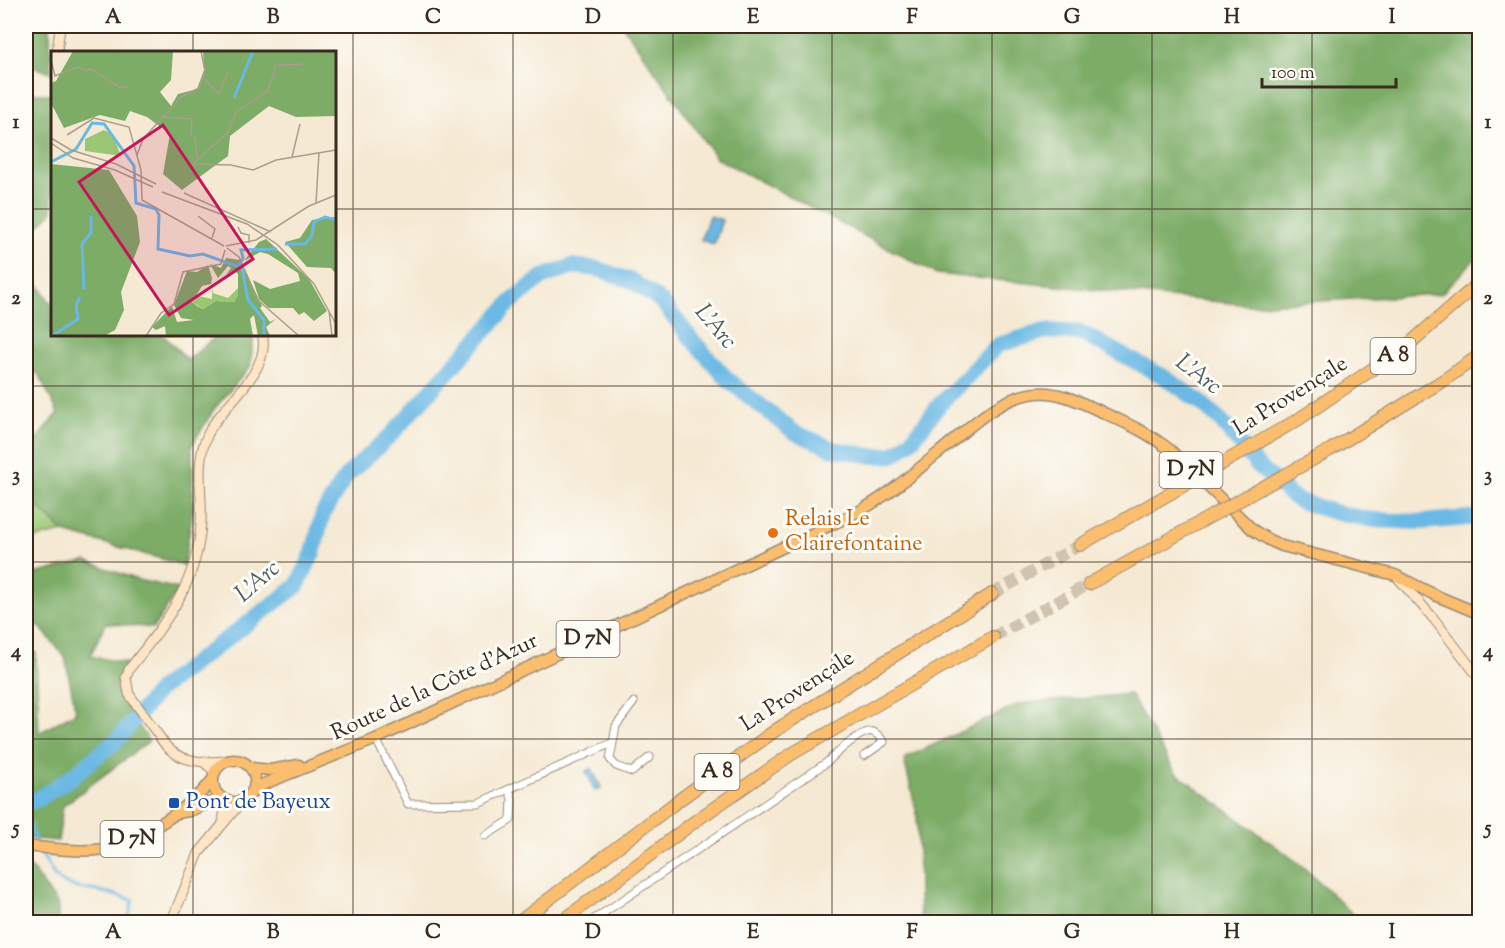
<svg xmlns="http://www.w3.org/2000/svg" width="1505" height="948" font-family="'Sorts Mill Goudy',serif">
<rect width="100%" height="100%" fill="#fdfcf7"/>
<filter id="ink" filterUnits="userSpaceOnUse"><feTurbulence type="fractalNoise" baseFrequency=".0167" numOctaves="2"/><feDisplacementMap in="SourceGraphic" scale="12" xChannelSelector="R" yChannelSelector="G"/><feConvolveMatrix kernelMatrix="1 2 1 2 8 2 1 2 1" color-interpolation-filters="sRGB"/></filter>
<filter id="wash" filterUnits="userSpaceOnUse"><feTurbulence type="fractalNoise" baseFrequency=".008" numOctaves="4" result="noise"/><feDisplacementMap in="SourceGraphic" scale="24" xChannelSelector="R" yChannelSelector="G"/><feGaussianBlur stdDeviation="1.35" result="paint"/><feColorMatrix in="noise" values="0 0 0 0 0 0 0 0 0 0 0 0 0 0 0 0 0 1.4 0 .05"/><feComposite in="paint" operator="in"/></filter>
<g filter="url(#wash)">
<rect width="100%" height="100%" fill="#f5e9d3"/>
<!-- green -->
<polygon fill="#9bc774" stroke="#6b7849" stroke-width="1.5" points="26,495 64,532 26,540"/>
<!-- forest -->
<g fill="#7cac66" stroke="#5c6b42" stroke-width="1.5">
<polygon points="26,26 50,26 51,73 26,64"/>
<polygon points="623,26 1479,26 1479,255 1441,294 1250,305 937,274 716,158"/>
<polygon points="26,92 52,95 52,213 26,238"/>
<polygon points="26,267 52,305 52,334 157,335 164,336 188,360 216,336 215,335 254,335 250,367 214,409 192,445 193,510 184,565 64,532 26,495 26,452 58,413 39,375 26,364"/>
<polygon points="86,561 138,580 179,589 153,628 106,623 90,656 126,663 115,689 149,741 63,806 58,841 26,838 26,652 36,653 39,733 76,712 65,657 40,627 26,620 26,601 35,574"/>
<polygon points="1130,694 1175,772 1301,865 1361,922 920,922 917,814 904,759 1019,704"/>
<polygon points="28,864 59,906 57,922 26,922 26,866"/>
</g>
<!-- water -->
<g fill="#6ab8e4" stroke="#527181" stroke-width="1.5">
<polygon points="709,216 722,220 714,244 701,240"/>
<polygon points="592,769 601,788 595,791 586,771"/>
</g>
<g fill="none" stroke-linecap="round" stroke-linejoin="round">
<!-- stream -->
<g stroke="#6ab8e4" stroke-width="3">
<polyline points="26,814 36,843"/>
<polyline points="39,849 55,877 64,883 78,888 104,892 133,900 129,915 124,922"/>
</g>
<!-- river -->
<polyline stroke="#6ab8e4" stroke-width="16" points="26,803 38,799 70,778 117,740 160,689 297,586 313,553 323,513 347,475 390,436 511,302 541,278 572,266 598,269 632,281 662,302 688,335 728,380 794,432 833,449 872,456 893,455 912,440 940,404 998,345 1045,331 1082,333 1166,378 1200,402 1220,420 1257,465 1289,494 1299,501 1337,513 1374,520 1421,522 1480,517"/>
</g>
</g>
<g filter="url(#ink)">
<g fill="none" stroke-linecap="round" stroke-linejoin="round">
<!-- highway-tunnel -->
<g stroke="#d0c3af" stroke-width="12" stroke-dasharray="12 6" stroke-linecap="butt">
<polyline points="992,594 1080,545"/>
<polyline points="993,637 1089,584"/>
</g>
<!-- street casing -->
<g stroke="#988a78" stroke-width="9">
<g id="street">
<polyline points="634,702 616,726 610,759 616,766 632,772 650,757"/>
<polyline points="376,739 408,804 478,803 612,743"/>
<polyline points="485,836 511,820 512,799 509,789"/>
<path d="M590 922 826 763C835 755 862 728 873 732 878 734 881 738 884 742L864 756"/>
</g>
</g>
<!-- secondary casing -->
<g stroke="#988a78" stroke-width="11">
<g id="secondary">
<polyline points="57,52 60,26"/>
<polyline points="1398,578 1434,619 1480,679"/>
<path d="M226 761C204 763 182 763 166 746L129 694 126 677 130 668C166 622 198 583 201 522 203 489 193 459 211 428 227 401 272 369 262 334"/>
<polyline points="205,763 215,772"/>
<polyline points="223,822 226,801"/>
<polyline points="171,922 199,853 242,801"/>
</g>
</g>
<!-- primary casing -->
<g stroke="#988a78" stroke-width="13">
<g id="primary">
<circle cx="234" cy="781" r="21"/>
<polyline points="251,768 270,770 299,765"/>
<path d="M252 792 264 784 376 739 856 513C886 497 911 475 937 454 966 431 998 396 1037 393 1060 391 1082 403 1102 412 1126 423 1149 433 1170 450L1253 530 1269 540 1282 546 1395 575 1437 596 1480 614"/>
<polyline points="177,813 189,811 222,798"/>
<path d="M26 846C51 848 79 853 105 849 136 843 195 805 213 779"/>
</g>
</g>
<!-- highway casing -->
<g stroke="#988a78" stroke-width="14">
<g id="highway">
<polyline points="1299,419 1408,345 1480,282"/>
<polyline points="1330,450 1444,380 1480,355"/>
<polyline points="1080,545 1183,486"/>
<polyline points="1089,584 1213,515"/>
<polyline points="519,922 679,800 776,730 992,594"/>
<polyline points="561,922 694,822 790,755 993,637"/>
</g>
</g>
<!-- street -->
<use href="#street" stroke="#fff" stroke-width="7"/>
<!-- secondary -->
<use href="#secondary" stroke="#fde5c5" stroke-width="9"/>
<!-- primary -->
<use href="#primary" stroke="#fbbd6e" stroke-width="10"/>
<!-- highway -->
<use href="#highway" stroke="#fbbd6e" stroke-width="12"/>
<!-- highway-bridge casing -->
<g stroke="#988a78" stroke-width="14" stroke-linecap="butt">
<g id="highway-bridge">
<polyline points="1183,486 1299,419"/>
<polyline points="1213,515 1330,450"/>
</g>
</g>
<!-- highway-bridge -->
<use href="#highway-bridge" stroke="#fbbd6e" stroke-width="12"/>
</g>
</g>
<!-- grid -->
<path fill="none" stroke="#3b2a1e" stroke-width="1.5" stroke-opacity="0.55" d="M193 26V52M353 26V922M513 26V922M673 26V922M832 26V922M992 26V922M1152 26V922M1312 26V922M26 209H52M334 209H1480M193 334V922M26 386H1480M26 562H1480M26 739H1480"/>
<!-- markers -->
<circle fill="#e8710a" stroke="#fdfcf7" stroke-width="2" cx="773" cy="533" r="6"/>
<rect fill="#1a4fb4" stroke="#fdfcf7" stroke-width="2" x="168" y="797" width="12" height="12" rx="3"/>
<g text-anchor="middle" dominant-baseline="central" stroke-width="6" stroke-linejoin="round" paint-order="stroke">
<!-- shield labels -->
<g fill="#fdfcf7" stroke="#75695f" stroke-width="1.5">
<rect x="1370.5" y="338" width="45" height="36" rx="4.5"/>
<rect x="1159.5" y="452" width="63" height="36" rx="4.5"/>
<rect x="556.5" y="621" width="63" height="36" rx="4.5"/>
<rect x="694.5" y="754" width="45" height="36" rx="4.5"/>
<rect x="100.5" y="821" width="63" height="36" rx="4.5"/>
</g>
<g font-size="21" font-weight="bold" fill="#3b2a1e">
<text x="1393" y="356">A 8</text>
<text x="1191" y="470">D 7N</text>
<text x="588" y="639">D 7N</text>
<text x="717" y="772">A 8</text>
<text x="132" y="839">D 7N</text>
</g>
<!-- street labels -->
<g font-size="22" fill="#3b2a1e" stroke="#fdfcf7">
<text transform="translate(1291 397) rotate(-32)">La Provençale</text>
<text transform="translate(435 688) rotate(-25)">Route de la Côte d'Azur</text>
<text transform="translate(798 692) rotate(-33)">La Provençale</text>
</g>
<!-- food labels -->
<g font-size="22" fill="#c56008" stroke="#fdfcf7" text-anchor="start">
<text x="785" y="520">Relais Le<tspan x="785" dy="25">Clairefontaine</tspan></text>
</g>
<!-- transit labels -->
<g font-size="22" fill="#164399" stroke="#fdfcf7" text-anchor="start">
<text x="186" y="803">Pont de Bayeux</text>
</g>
<!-- water labels -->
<g font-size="24" font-style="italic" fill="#4b5c63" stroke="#fdfcf7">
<text transform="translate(715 327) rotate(50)">L'Arc</text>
<text transform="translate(1198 375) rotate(37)">L'Arc</text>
<text transform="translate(258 582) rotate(-41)">L'Arc</text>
</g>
</g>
<!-- overview -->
<g transform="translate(51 51)">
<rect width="285" height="285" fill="#f5e9d3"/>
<path d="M53 79 62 84 70 105 34 100V88ZM161 236 162 242 177 247 187 237V244L183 251 165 250 152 258 141 251 148 245 161 248Z" fill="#9bc774"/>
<path d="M22 0H122L120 29 109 41 120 55 127 43 146 38 153 19 152 0H285V65L245 66 218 55 179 85 177 105 131 139 112 123 119 83 96 66 79 60 74 70 49 64 13 77 0 52V32L5 30ZM0 113 58 119 86 165 89 191 70 241 73 259 64 279 53 285H0ZM285 166V223L280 217 256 216 234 191 249 187 261 169ZM215 188 258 228 276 260 263 270 253 261 248 264 242 257H218L208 248 202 229 219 238 249 230 247 222 217 203 209 201 193 210 208 191ZM175 207 189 209 211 255 209 257 219 271 225 268 215 276 219 285H207L203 264 199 268 202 285H115L114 275 105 279 101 276 121 255 126 271 143 269 130 267 123 254 136 220 146 221 157 214 161 227 160 233 151 235 141 251 146 255 152 258 165 250 183 251 187 244V223L183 219 175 224 180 217 177 215 167 227 159 213 170 217Z" fill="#7cac66"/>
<path fill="none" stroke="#6ab8e4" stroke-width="3" d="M183 47 202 0M0 111 25 98 41 72 53 73 83 115 85 152 105 158 108 164 107 198 139 205 152 203 191 217 197 249 213 269V285M234 193H254L261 185 263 171 274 166 285 169M188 214 192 207 190 199 226 198M33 238 31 193 40 182V165M1 285 27 268 25 255 29 246"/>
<path fill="none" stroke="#ab9d8b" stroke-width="1.5" d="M0 9 4 25 27 16 35 20 40 18 68 36H78M153 28 168 43 177 21M112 66 141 68 140 84 144 86 146 108M16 84 43 67 78 76 90 119 91 149 173 195M0 87 20 99 65 113 105 133M0 92 22 107 64 119 102 136M86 104 92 88 130 46 148 37 154 20 150 0M241 106 249 73M142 113 177 81 185 61 217 40 225 14 251 13M142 113 180 114 202 119 225 109 285 99M111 141 196 173 227 194 263 233 285 273M133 142 220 181M265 152 268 101M147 165 164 178 161 187M187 176 190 182 198 184V192M175 195 205 189 258 155 285 144M176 197 188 206 207 249 248 285M278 260 281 285M95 285 110 262 123 253 132 221 170 213 174 199"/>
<path fill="#c2185b" fill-opacity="0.15" stroke="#c2185b" stroke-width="3" d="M112 74 202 208 118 264 28 131Z"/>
<rect width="285" height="285" fill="none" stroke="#3b2a1e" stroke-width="3"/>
</g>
<!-- margin -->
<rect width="1505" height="948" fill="none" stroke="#fdfcf7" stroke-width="66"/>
<!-- scale -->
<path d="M1262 78v9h134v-9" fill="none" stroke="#3b2a1e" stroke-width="3"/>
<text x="1271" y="78" font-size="18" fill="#3b2a1e" stroke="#fdfcf7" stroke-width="4.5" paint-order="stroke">100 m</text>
<rect x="33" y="33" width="1439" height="882" fill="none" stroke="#3b2a1e" stroke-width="2"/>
<g font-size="20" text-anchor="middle" font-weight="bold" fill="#3b2a1e">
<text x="113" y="23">A</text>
<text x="273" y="23">B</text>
<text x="433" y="23">C</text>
<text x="593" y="23">D</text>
<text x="753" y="23">E</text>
<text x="912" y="23">F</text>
<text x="1072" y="23">G</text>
<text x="1232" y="23">H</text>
<text x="1392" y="23">I</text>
<text x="16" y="128">1</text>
<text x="1488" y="128">1</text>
<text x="16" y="304">2</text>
<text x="1488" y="304">2</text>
<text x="16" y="481">3</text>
<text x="1488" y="481">3</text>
<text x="16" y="657">4</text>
<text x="1488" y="657">4</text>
<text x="16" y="834">5</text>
<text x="1488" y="834">5</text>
<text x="113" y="938">A</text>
<text x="273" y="938">B</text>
<text x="433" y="938">C</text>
<text x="593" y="938">D</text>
<text x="753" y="938">E</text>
<text x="912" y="938">F</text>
<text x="1072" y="938">G</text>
<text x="1232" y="938">H</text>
<text x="1392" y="938">I</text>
</g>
</svg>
